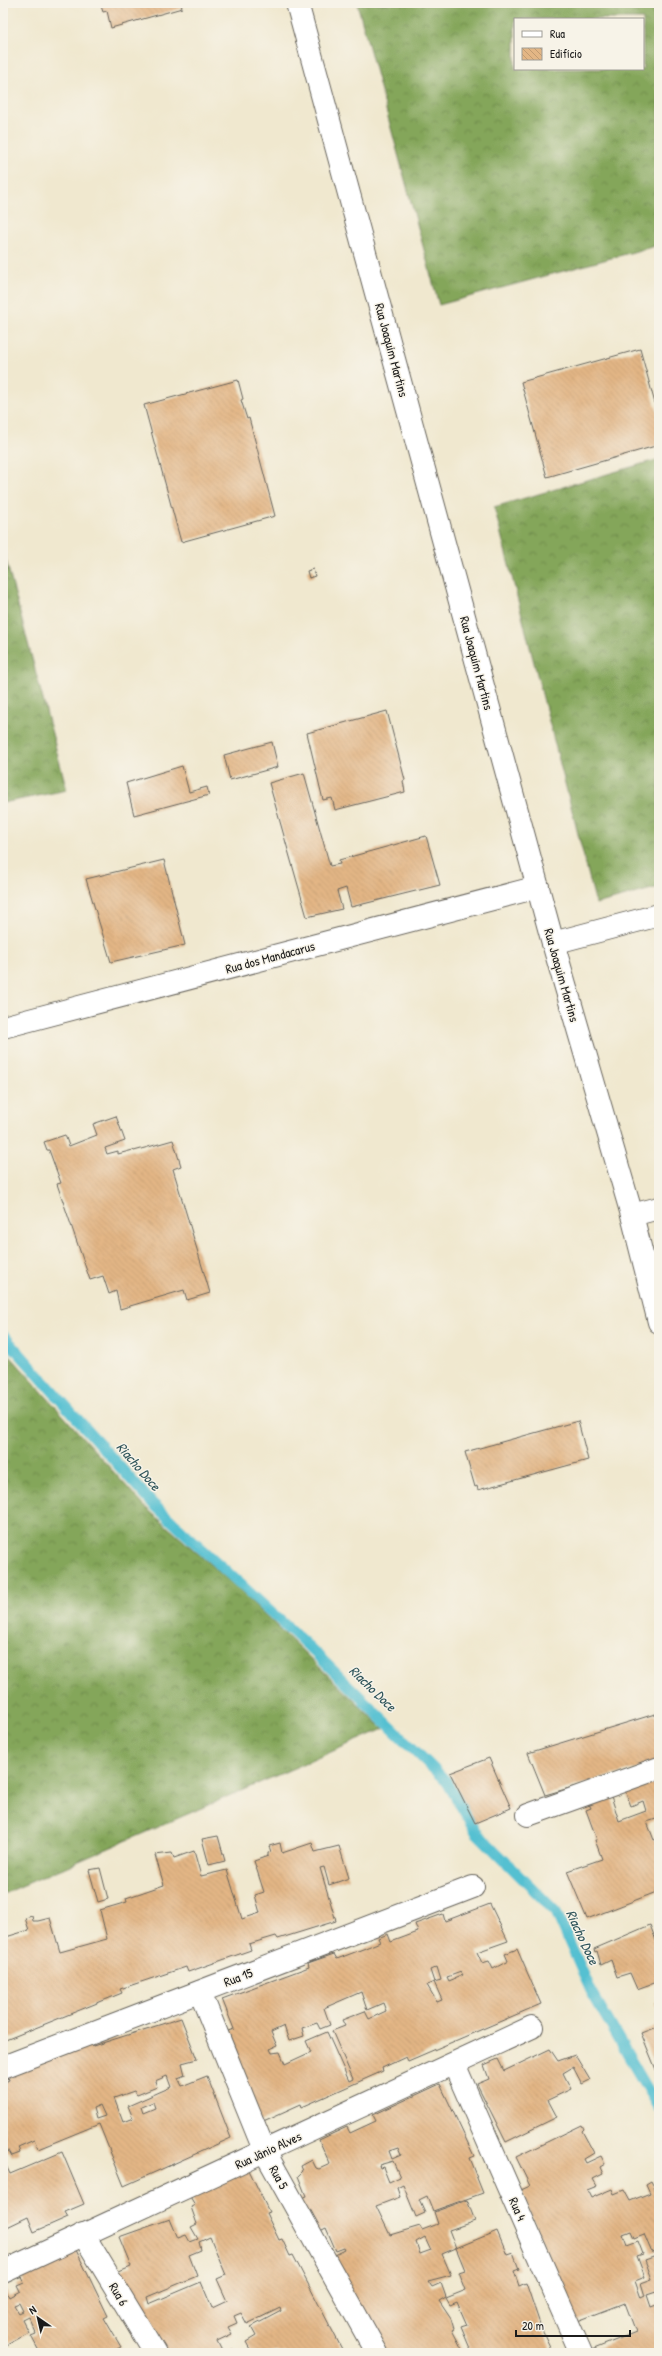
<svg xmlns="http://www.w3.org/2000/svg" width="662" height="2356" font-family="'Patrick Hand',sans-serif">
<defs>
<pattern id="forest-crowns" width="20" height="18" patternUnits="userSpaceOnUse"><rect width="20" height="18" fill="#84a65a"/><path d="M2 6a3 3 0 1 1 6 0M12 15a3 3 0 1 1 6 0" fill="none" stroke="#6b864a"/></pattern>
<pattern id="building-back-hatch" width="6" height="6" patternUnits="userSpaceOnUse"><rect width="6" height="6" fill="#e3b685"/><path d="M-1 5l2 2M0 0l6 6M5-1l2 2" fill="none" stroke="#c29c72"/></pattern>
</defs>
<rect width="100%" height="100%" fill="#f7f3e8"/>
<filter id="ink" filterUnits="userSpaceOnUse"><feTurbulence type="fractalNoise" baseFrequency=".025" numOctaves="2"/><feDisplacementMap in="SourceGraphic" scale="8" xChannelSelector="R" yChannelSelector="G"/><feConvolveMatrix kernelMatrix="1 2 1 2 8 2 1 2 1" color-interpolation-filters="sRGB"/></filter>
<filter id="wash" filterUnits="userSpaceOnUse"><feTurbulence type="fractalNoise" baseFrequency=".012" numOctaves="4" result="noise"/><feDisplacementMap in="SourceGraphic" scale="16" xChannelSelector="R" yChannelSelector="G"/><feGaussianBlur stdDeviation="0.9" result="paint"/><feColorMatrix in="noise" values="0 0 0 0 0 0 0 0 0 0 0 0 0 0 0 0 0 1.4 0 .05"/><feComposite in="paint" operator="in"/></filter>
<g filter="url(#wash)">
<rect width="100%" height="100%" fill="#f0e8cf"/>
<!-- forest -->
<g fill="url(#forest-crowns)" stroke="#50613b" fill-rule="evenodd">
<path d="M357 3H659V245L439 305ZM515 19H643V69H515Z"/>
<polygon points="659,459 659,887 596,904 494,507"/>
<polygon points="3,549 67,790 3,803"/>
<polygon points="3,1348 145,1507 235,1586 384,1729 3,1894"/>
</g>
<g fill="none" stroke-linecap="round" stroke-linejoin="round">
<!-- stream -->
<polyline stroke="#55c0d1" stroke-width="11" points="3,1335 151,1502 308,1646 447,1782 476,1832 556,1912 591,1991 659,2109"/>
</g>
<g id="blocks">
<!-- building -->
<g fill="url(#building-back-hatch)" fill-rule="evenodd">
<polygon points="100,3 181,3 182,8 111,28 107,11 103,12"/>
<polygon points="640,349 659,418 659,445 547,477 521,382"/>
<polygon points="238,380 243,399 241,400 247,419 249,418 275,516 181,542 144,405"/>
<polygon points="313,569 315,576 309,578 307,571"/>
<polygon points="387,711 405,780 403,781 405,792 335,810 332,798 323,800 307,733"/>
<polygon points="272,742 278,767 230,780 224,755"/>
<polygon points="182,766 189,792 207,787 209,795 134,815 126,783"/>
<polygon points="304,773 330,866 340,864 339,860 426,836 440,885 351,907 346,888 337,891 342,909 307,917 269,783"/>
<polygon points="164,860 185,945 111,962 86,879"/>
<polygon points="116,1116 125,1141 105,1148 107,1154 118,1151 118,1154 133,1150 134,1151 173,1140 181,1166 173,1169 210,1293 187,1300 184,1290 120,1309 116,1291 109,1294 103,1276 90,1280 57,1184 61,1183 49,1150 47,1150 44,1142 65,1135 69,1146 97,1135 93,1124"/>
<polygon points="578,1421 588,1460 478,1490 477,1486 475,1487 465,1452"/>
<polygon points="655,1714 655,1716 659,1715 659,1762 545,1795 528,1753"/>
<polygon points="489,1758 511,1808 475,1823 450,1773"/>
<polygon points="659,1777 659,1818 647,1822 654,1840 659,1838 659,1891 587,1919 567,1871 602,1859 595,1840 597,1840 586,1810 591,1808 588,1802 610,1793 619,1821 646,1811 643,1801 631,1806 624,1788"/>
<polygon points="218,1836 225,1861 209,1865 202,1839"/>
<polygon points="280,1843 282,1853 312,1843 315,1852 339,1846 349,1878 329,1885 324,1867 320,1868 336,1921 278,1939 276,1936 249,1944 251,1950 188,1972 186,1967 120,1989 122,1993 3,2041 3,1942 8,1940 6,1937 29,1930 25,1918 32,1916 33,1921 38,1921 50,1918 60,1952 107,1939 100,1910 127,1902 126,1898 164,1885 155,1855 172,1853 174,1858 194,1851 201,1876 227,1870 242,1919 260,1913 255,1895 264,1892 254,1861 268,1856 268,1853 271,1852 269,1846"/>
<polygon points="100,1868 108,1899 98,1902 89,1870"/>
<path d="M490 1904 508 1941 477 1952 482 1963 489 1961 493 1969 508 1961 505 1954 517 1949 541 2004 408 2061 406 2057 382 2068 383 2071 302 2107 301 2104 259 2123 234 2063 240 2061 228 2031 234 2029 222 1999 309 1967 308 1963 334 1954 337 1959 363 1949 380 1942 378 1938 388 1934 391 1942 418 1932 415 1924 443 1914 445 1921ZM437 1967 441 1980 434 1982 442 2000 437 2002 427 1985 434 1982 430 1970ZM461 1972 463 1975 449 1981 447 1977ZM361 1992 367 2010 383 2003 386 2011 369 2019 365 2011 342 2020 345 2026 332 2031 353 2079 349 2081 327 2032 306 2041 311 2052 285 2064 280 2052 272 2053 270 2049 277 2046 271 2032 284 2026 289 2041 304 2036 302 2028 317 2023 320 2029 330 2025 324 2008Z"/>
<polygon points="650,1925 657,1943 659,1942 659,1981 637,1989 630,1973 617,1977 611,1960 601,1965 597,1951 595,1952 594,1949"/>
<polygon points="659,2001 659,2009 657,2009 655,2003"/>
<path d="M181 2018 197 2059 182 2063 185 2075 178 2078 182 2086 207 2076 231 2138 124 2186 99 2124 38 2149 34 2140 18 2147 20 2153 12 2156 9 2151 3 2153V2083L9 2080 8 2077 90 2039 93 2046ZM167 2076 171 2087 128 2106 133 2118 123 2122 114 2098 134 2091 137 2095 157 2087 155 2081ZM153 2102 155 2108 143 2113 141 2107ZM100 2105 105 2116 96 2119 93 2108Z"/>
<polygon points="659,2026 659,2077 641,2033"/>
<polygon points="550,2049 558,2061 575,2055 590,2080 582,2084 573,2067 563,2073 571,2089 548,2100 557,2117 506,2142 477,2084 489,2079 484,2065 498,2059 504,2071"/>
<path d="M440 2084 474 2156 469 2158 483 2193 433 2211 427 2196 419 2200 425 2213 416 2217 403 2185 397 2188 400 2197 376 2206 390 2235 420 2226 422 2230 438 2224 434 2212 467 2200 475 2221 449 2230 456 2248 442 2254 451 2275 428 2281 432 2287 441 2283 446 2297 439 2301 451 2319 454 2329 452 2330 464 2353H379L329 2258 345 2250 344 2248 336 2251 326 2228 316 2233 299 2199 306 2196 298 2176 303 2171 301 2166 312 2160 316 2168 319 2169 330 2164 319 2140 347 2127 350 2133 376 2121 373 2115ZM398 2148 401 2155 392 2159 389 2151ZM393 2161 400 2177 389 2182 383 2167 380 2168 379 2165ZM425 2237 431 2250 420 2254 416 2242Z"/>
<polygon points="582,2125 584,2129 582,2131 594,2153 584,2159 586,2163 601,2156 605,2164 600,2167 603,2174 593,2179 597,2186 587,2190 591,2198 612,2189 614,2194 624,2190 630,2201 650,2193 646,2184 651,2181 656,2191 659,2190 659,2250 652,2253 644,2234 634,2238 631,2231 623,2234 627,2245 638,2241 643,2254 637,2256 645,2277 635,2281 641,2298 645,2296 641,2283 652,2279 645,2260 659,2255 659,2299 656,2292 647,2295 651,2307 659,2304 659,2353 584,2353 636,2332 625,2303 575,2322 521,2190 530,2186 516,2157"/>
<polygon points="62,2152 84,2204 65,2212 68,2217 34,2232 28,2217 3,2229 3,2159 10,2174"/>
<path d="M246 2170H249L269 2212 266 2213 279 2240 282 2239 290 2256 293 2255 344 2353H252L246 2342 256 2336 251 2327 281 2311 280 2308 247 2324 241 2313 234 2316 237 2323 228 2327 232 2334 217 2341 223 2353H160L119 2271 131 2266 119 2237 170 2219 178 2238 186 2235 190 2242 198 2239 191 2227 197 2224 191 2207 195 2205 189 2195ZM210 2237 226 2275 217 2279 227 2301 212 2308 201 2282 149 2304 147 2297 197 2276 189 2255 201 2250 199 2242Z"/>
<polygon points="497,2231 507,2255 513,2253 519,2269 514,2271 519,2286 526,2283 542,2330 553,2353 472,2353 461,2327 467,2325 460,2309 457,2302 450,2305 446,2298 466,2290 459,2272 465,2270 456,2248"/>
<path d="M76 2250 108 2316 104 2318 121 2347 117 2349 119 2353H40L31 2336 36 2334 28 2316 22 2319 29 2333 3 2347V2285L9 2297 20 2291 17 2285 24 2282 20 2275ZM19 2303 23 2311 19 2313 14 2305Z"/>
<polygon points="233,2349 237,2353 224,2353"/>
</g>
</g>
</g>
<g filter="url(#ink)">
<use href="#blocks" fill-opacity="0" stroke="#66635b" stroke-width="1"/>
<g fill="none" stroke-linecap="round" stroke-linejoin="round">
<!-- lane casing -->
<g stroke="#66635b" stroke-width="24">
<polyline id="lane" points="632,1215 659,1208"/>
</g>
<!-- street casing -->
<g stroke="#66635b" stroke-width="24">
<g id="street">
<polyline points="297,3 553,943 632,1215 659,1322"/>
<polyline points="553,943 659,915"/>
<polyline points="3,1027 538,887"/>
<polyline points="528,1815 659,1768"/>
<polyline points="200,1992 265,2152 377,2353"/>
<polyline points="454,2064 581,2353"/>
<polyline points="3,2067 473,1887"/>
<polyline points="83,2234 155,2353"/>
<polyline points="3,2272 532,2027"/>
</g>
</g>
<!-- lane -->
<use href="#lane" stroke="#fff" stroke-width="22"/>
<!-- street -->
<use href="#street" stroke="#fff" stroke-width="22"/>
</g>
</g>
<g text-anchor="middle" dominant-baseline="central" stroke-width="3" stroke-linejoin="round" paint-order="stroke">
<!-- street labels -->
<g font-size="13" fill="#1c1c1c" stroke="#f7f3e8">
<text transform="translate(392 350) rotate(75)">Rua Joaquim Martins</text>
<text transform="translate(477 663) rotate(75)">Rua Joaquim Martins</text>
<text transform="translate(270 957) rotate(-15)">Rua dos Mandacarus</text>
<text transform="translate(562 975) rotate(74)">Rua Joaquim Martins</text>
<text transform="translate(238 1977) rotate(-21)">Rua 15</text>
<text transform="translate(268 2150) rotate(-25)">Rua Jânio Alves</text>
<text transform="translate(279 2177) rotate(61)">Rua 5</text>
<text transform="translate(518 2209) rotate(66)">Rua 4</text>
<text transform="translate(119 2294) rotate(59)">Rua 6</text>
</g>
<!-- water labels -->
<g font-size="14" font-style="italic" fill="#30555b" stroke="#f7f3e8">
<text transform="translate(139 1466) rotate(49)">Riacho Doce</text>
<text transform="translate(373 1688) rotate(44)">Riacho Doce</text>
<text transform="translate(583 1937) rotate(65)">Riacho Doce</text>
</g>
</g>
<!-- margin -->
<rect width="662" height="2356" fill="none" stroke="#f7f3e8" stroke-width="16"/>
<!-- legend -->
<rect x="514" y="18" width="130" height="52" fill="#f7f3e8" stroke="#9f9d96"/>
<rect x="522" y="31" width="20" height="6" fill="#ffffff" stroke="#9f9d96"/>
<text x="550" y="38" font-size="12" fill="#1c1c1c">Rua</text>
<rect x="522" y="48" width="20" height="12" fill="url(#building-back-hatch)" stroke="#9f9d96"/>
<text x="550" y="58" font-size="12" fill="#1c1c1c">Edifício</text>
<!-- north arrow -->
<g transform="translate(38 2318) rotate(326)" stroke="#f7f3e8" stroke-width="3" paint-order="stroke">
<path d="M0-3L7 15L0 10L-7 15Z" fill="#1c1c1c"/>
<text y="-6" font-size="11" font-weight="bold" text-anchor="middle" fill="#1c1c1c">N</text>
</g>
<!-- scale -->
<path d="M516 2330v6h114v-6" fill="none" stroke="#1c1c1c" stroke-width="2"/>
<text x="522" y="2330" font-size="12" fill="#1c1c1c" stroke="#f7f3e8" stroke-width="3" paint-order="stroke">20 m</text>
</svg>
